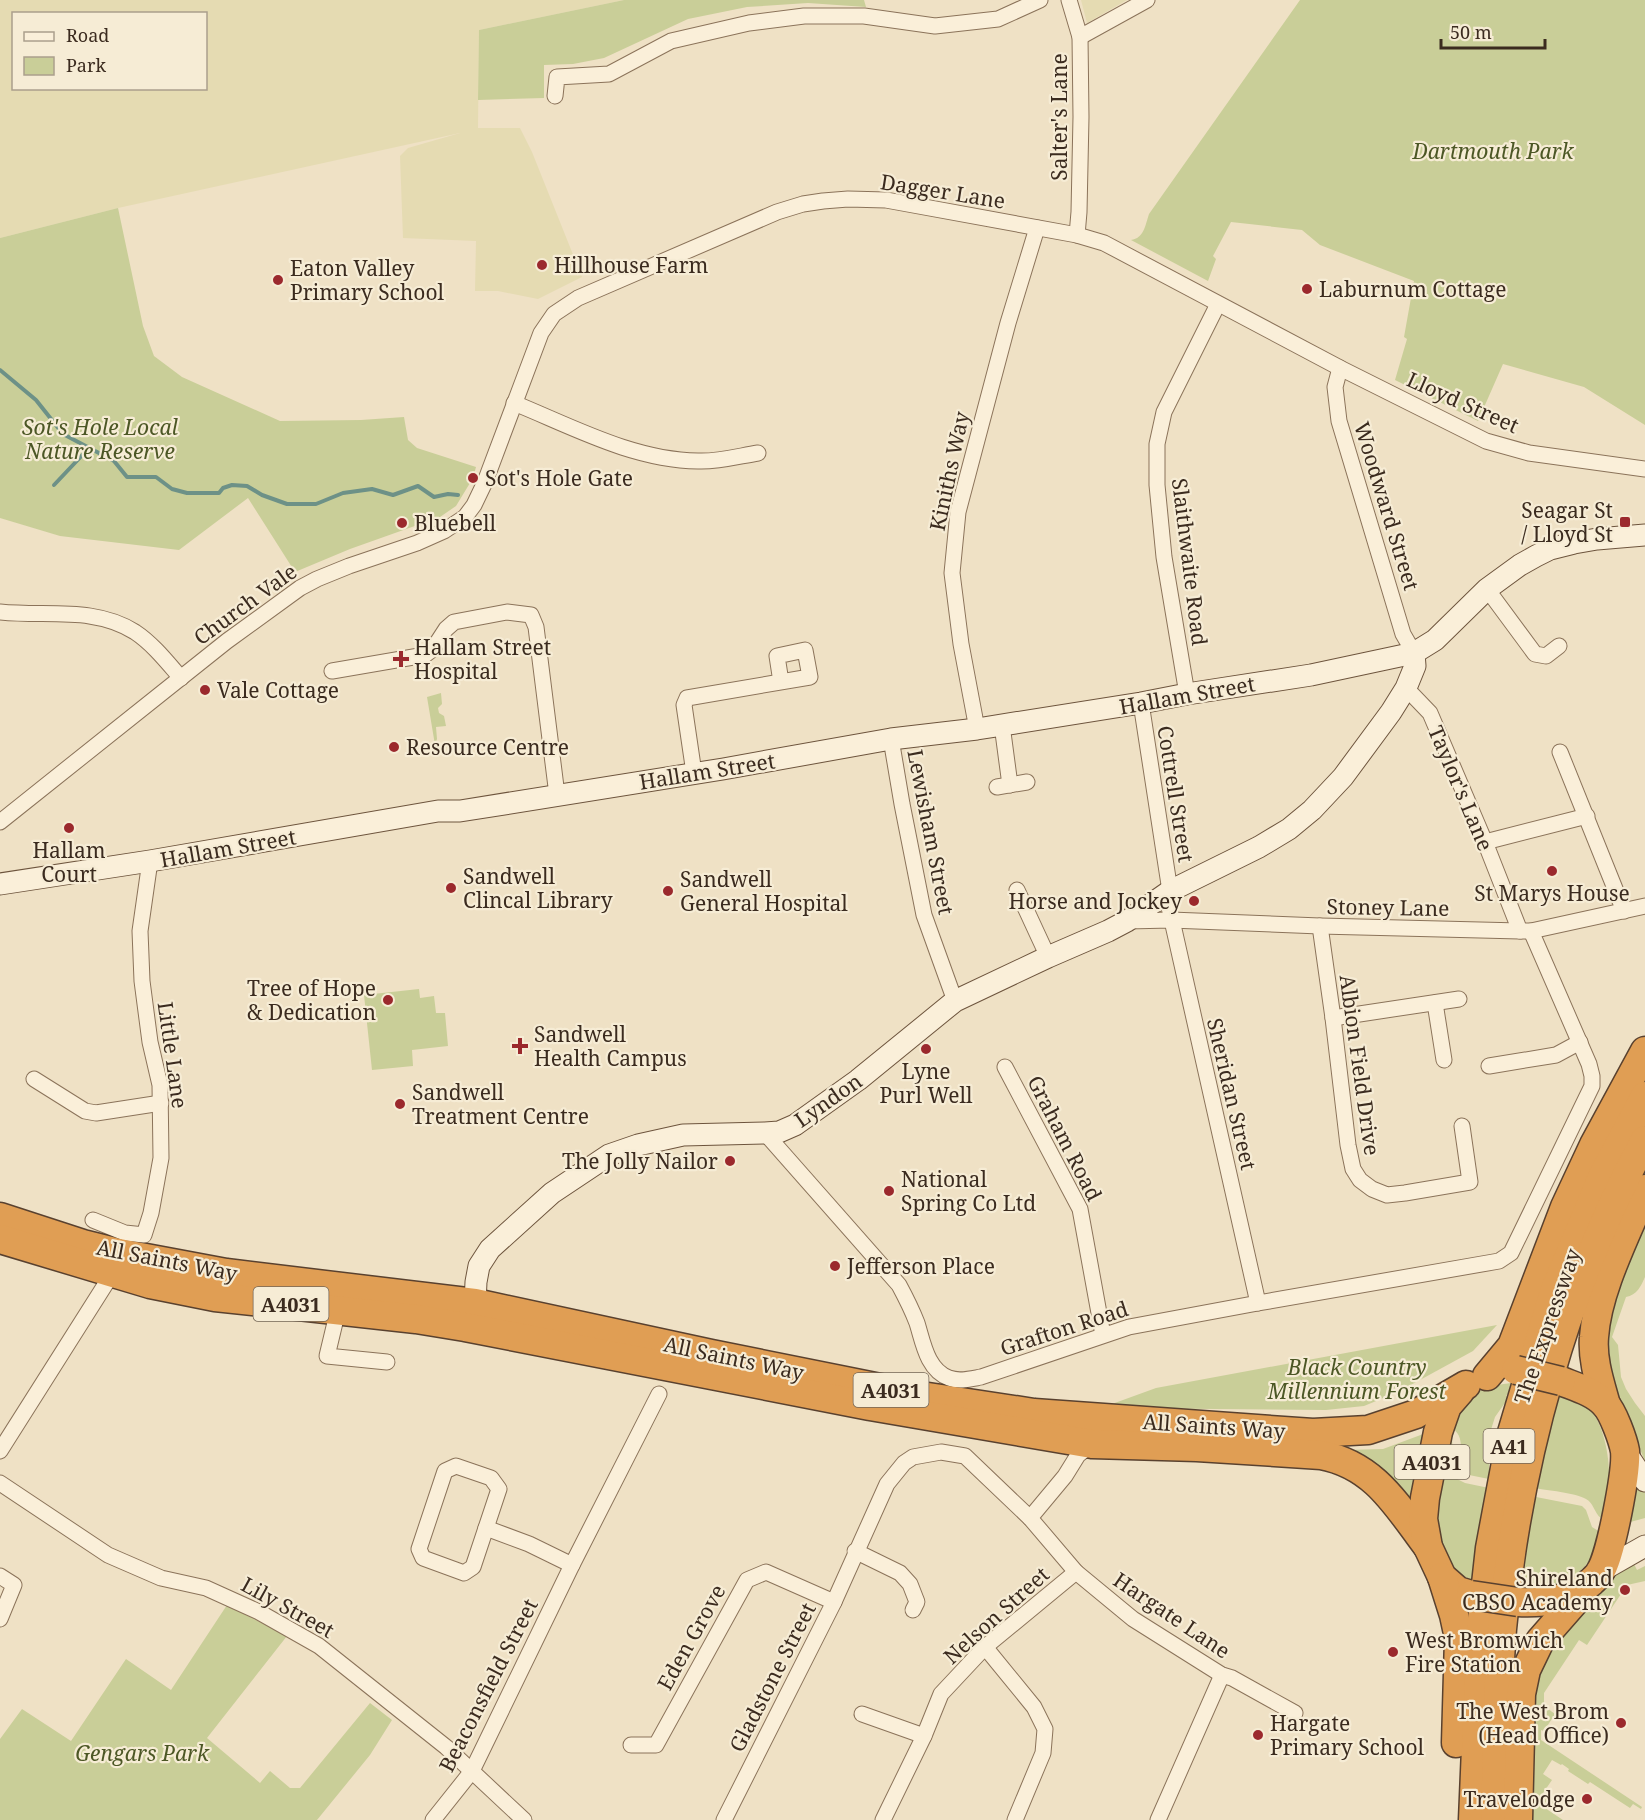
<svg xmlns="http://www.w3.org/2000/svg" width="1645" height="1820" font-family="'Noto Serif',serif">
<rect width="100%" height="100%" fill="#efe1c5"/>
<!-- farmland -->
<g fill="#e5dbb2" fill-rule="evenodd">
<path d="M0 0H624L479 30 478 128H520L532 152 582 277 538 299 498 291H475L476 241 403 238 400 156 408 148 460 133 118 208 0 238ZM14 14H206V88H14Z"/>
<polygon points="1081,0 1127,0 1087,23"/>
</g>
<!-- green -->
<g fill="#c9ce98">
<polygon points="624,0 864,0 866,7 808,3 747,7 688,19 604,58 573,64 544,65 544,98 478,100 479,30"/>
<path d="M1300 0H1645V425L1584 387 1503 364 1478 421 1395 380 1407 339 1404 337 1414 281 1320 245 1302 230 1231 222 1213 256 1216 259 1208 281 1131 240C1144 238 1145 226 1149 214Z"/>
<polygon points="118,208 143,326 154,356 182,377 280,421 361,420 404,417 408,440 417,448 476,467 473,478 456,506 440,517 350,549 295,572 248,498 179,550 60,536 0,518 0,238"/>
<polygon points="441,693 442,704 438,708 439,713 444,716 446,726 436,727 437,739 435,745 427,697"/>
<polygon points="419,989 420,998 434,996 436,1013 445,1013 448,1046 412,1050 413,1066 372,1070 364,995"/>
<path d="M1645 1220V1277C1641 1286 1637 1295 1626 1297L1612 1337 1618 1345 1621 1377 1626 1389 1635 1403 1645 1416V1461L1614 1388 1606 1346 1611 1307Z"/>
<polygon points="1497,1325 1473,1351 1398,1392 1364,1406 1326,1410 1101,1408 1156,1388"/>
<path d="M1511 1383 1510 1391 1506 1396 1509 1397 1495 1417 1489 1436V1479L1464 1474C1457 1459 1468 1434 1450 1428 1470 1396 1471 1388 1511 1383Z"/>
<path d="M1557 1395C1567 1398 1578 1401 1587 1407 1603 1418 1610 1459 1609 1477 1608 1491 1604 1505 1601 1518 1594 1513 1594 1503 1586 1499 1577 1493 1545 1490 1533 1488Z"/>
<polygon points="1426,1433 1412,1516 1345,1450 1383,1449"/>
<polygon points="1449,1438 1452,1439 1454,1468 1457,1479 1465,1483 1489,1488 1472,1581 1455,1571 1443,1557 1435,1520"/>
<polygon points="1631,1477 1645,1493 1645,1518 1623,1524"/>
<path d="M1531 1496 1582 1506 1586 1510 1592 1527 1600 1532C1597 1540 1596 1551 1591 1558 1575 1583 1547 1590 1520 1587Z"/>
<polygon points="1634,1564 1637,1570 1645,1566 1645,1581 1627,1585 1587,1645 1579,1640 1544,1693 1544,1706 1555,1714 1544,1731 1541,1730 1541,1740 1642,1807 1641,1809 1633,1804 1630,1808 1590,1782 1588,1784 1568,1771 1569,1769 1562,1764 1561,1765 1552,1760 1543,1774 1552,1780 1543,1793 1560,1804 1556,1809 1545,1802 1542,1806 1563,1820 1531,1820 1532,1674 1598,1591 1616,1575"/>
<polygon points="227,1605 287,1636 207,1738 260,1783 270,1771 290,1788 300,1788 370,1703 392,1720 370,1755 317,1820 0,1820 0,1739 22,1709 71,1741 126,1659 171,1690"/>
</g>
<g fill="none" stroke-linecap="round" stroke-linejoin="round">
<!-- stream -->
<g stroke="#6d9187" stroke-width="4">
<polyline points="0,370 36,400 63,434 114,461 127,477 156,477 172,489 187,493 219,493 223,488 232,485 247,486 262,495 287,504 316,504 343,493 372,489 393,495 418,486 434,497 448,494 458,495"/>
<polyline points="54,485 89,448"/>
</g>
<!-- street casing -->
<g stroke="#8b735a" stroke-width="17">
<g id="street">
<polyline points="1069,0 1080,37 1081,117 1079,212 1077,235"/>
<polyline points="1080,37 1147,0"/>
<polyline points="555,96 557,77 609,74 671,41 749,23 804,16 864,16 935,26 998,19 1040,0"/>
<polyline points="1340,368 1335,387 1339,421 1403,634 1414,653"/>
<path d="M514 403C573 427 633 460 698 461 718 462 739 456 758 453"/>
<polyline points="1487,589 1535,654 1546,656 1559,646"/>
<path d="M0 612C46 617 94 606 135 632 153 644 167 662 181 678"/>
<polyline points="332,671 425,655 433,649 446,629 454,622 507,612 531,615 536,627 557,795"/>
<polyline points="1406,688 1430,713 1485,842 1520,931"/>
<polyline points="1187,694 1164,557 1157,485 1157,444 1164,412 1218,304"/>
<polyline points="1141,703 1170,891"/>
<polyline points="1002,725 1010,785"/>
<polyline points="977,729 961,644 952,573 958,512 1008,323 1037,228"/>
<polyline points="891,739 902,804 924,915 955,1001"/>
<polyline points="1560,752 1624,911"/>
<polyline points="694,773 684,705 687,698 810,677 805,650 777,656 781,682"/>
<polyline points="997,787 1027,782"/>
<polyline points="0,822 227,641 300,588 317,579 349,566 417,543 444,531 465,517 474,505 485,482 541,333 554,314 578,298 777,212 803,204 823,201 848,199 886,200 1077,235 1104,243 1340,368 1486,441 1529,453 1645,469"/>
<polyline points="1485,842 1587,816"/>
<polyline points="1017,890 1048,957"/>
<polyline points="1163,896 1169,907 1258,1303"/>
<polyline points="1127,921 1171,920 1320,926 1520,931 1531,931 1645,906"/>
<polyline points="1320,926 1333,1018 1348,1145 1353,1169 1360,1180 1372,1189 1387,1195 1405,1193 1470,1182 1462,1126"/>
<polyline points="1435,1003 1444,1060"/>
<polyline points="1333,1018 1459,999"/>
<polyline points="1489,1066 1556,1055 1580,1042"/>
<polyline points="1005,1067 1080,1209 1103,1335"/>
<polyline points="34,1079 85,1111 96,1113 161,1103"/>
<path d="M765 1133 899 1285C906 1298 912 1310 917 1323 923 1342 927 1370 949 1378 959 1382 970 1379 981 1377L1129 1327 1258 1303 1499 1261 1511 1253 1592 1086V1076L1589 1064 1531 931"/>
<polyline points="93,1220 125,1233 144,1235 151,1213 161,1158 160,1085 150,1042 142,981 140,931 150,861"/>
<polyline points="338,1310 327,1356 387,1362"/>
<polyline points="1092,1444 1078,1455 1065,1476 1030,1518 1076,1572 1133,1619 1222,1675 1232,1678 1295,1713"/>
<polyline points="0,1451 112,1274"/>
<polygon points="456,1466 491,1478 499,1489 473,1567 464,1573 423,1558 419,1549 445,1471"/>
<polyline points="0,1483 108,1555 161,1578 206,1588 259,1612 319,1646 446,1747 524,1820"/>
<polyline points="486,1528 529,1544 572,1565"/>
<polyline points="855,1551 900,1573 910,1584 917,1602 913,1610"/>
<polyline points="0,1576 14,1585 0,1619"/>
<polyline points="985,1647 1034,1707 1045,1729 1043,1753 1015,1820"/>
<polyline points="862,1714 924,1736"/>
<polyline points="631,1745 656,1745 747,1580 766,1572 834,1602"/>
<polyline points="433,1820 472,1771 572,1565 659,1394"/>
<polyline points="724,1820 834,1602 887,1484 904,1463 913,1457 941,1452 965,1456 1030,1518"/>
<polyline points="883,1820 924,1736 941,1694 985,1647 1076,1572"/>
<polyline points="1158,1820 1222,1675"/>
</g>
</g>
<!-- secondary casing -->
<g stroke="#6d543d" stroke-width="23">
<g id="secondary">
<polyline points="0,884 150,861 438,811 460,811 723,769 891,739 977,729 1141,703 1187,694 1311,675 1414,653 1435,640 1487,589 1520,565 1536,556 1550,549 1574,543 1597,539 1645,535"/>
<polyline points="475,1303 476,1282 479,1266 490,1249 552,1193 609,1155 638,1145 683,1135 765,1133 779,1132 795,1125 858,1080 955,1001 1048,957 1108,931 1127,921 1170,891 1259,847 1289,829 1312,810 1343,777 1391,712 1406,688 1415,666 1414,653"/>
<polyline points="1625,1451 1645,1481"/>
<polyline points="1601,1571 1645,1546"/>
</g>
</g>
<!-- highway casing -->
<g stroke="#59412f" stroke-width="31">
<g id="highway">
<polyline points="0,1217 83,1244 119,1253 226,1273 475,1303 711,1354 915,1395 1034,1413 1313,1433 1368,1430 1416,1414 1466,1385"/>
<path d="M0 1239 150 1284 215 1297 416 1319 465 1327 870 1406 1092 1444 1197 1447 1321 1455C1375 1465 1397 1506 1428 1547"/>
<polyline points="1487,1376 1512,1346 1565,1207 1594,1145 1645,1051"/>
<polyline points="1460,1391 1447,1406 1438,1432 1425,1498 1423,1519 1428,1547 1442,1577 1458,1591 1471,1595"/>
<path d="M1606 1405C1600 1383 1592 1360 1594 1337 1597 1290 1627 1233 1645 1189"/>
<polyline points="1442,1577 1454,1615 1459,1638 1456,1743"/>
<path d="M1518 1602C1544 1603 1571 1601 1591 1582 1594 1579 1598 1576 1600 1572 1611 1556 1627 1470 1625 1451 1623 1440 1613 1412 1605 1404 1594 1392 1576 1387 1561 1381"/>
<polyline points="1473,1820 1481,1629 1490,1548 1511,1436 1554,1292 1602,1177 1645,1096"/>
<path d="M1495 1820C1497 1757 1497 1693 1502 1629 1517 1463 1565 1287 1645 1140"/>
<polyline points="1518,1820 1521,1694 1526,1670 1540,1641 1582,1593"/>
</g>
</g>
<!-- street -->
<use href="#street" stroke="#faefd9" stroke-width="15"/>
<!-- secondary -->
<use href="#secondary" stroke="#faefd9" stroke-width="21"/>
<!-- highway -->
<use href="#highway" stroke="#e09e54" stroke-width="28"/>
<!-- highway-bridge casing -->
<g stroke="#59412f" stroke-width="31" stroke-linecap="butt">
<g id="highway-bridge">
<polyline points="1516,1370 1561,1381"/>
<polyline points="1471,1595 1518,1602"/>
</g>
</g>
<!-- highway-bridge -->
<use href="#highway-bridge" stroke="#e09e54" stroke-width="28"/>
</g>
<!-- markers -->
<g fill="#9b292d" stroke="#f6ecd5" stroke-width="2">
<circle cx="542" cy="265" r="6"/>
<circle cx="278" cy="280" r="6"/>
<circle cx="1307" cy="289" r="6"/>
<circle cx="473" cy="478" r="6"/>
<rect x="1619" y="516" width="12" height="12" rx="3"/>
<circle cx="402" cy="523" r="6"/>
<path d="M398 650h6v6h6v6h-6v6h-6v-6h-6v-6h6z"/>
<circle cx="205" cy="690" r="6"/>
<circle cx="394" cy="747" r="6"/>
<circle cx="69" cy="828" r="6"/>
<circle cx="1552" cy="871" r="6"/>
<circle cx="451" cy="888" r="6"/>
<circle cx="668" cy="891" r="6"/>
<circle cx="1194" cy="901" r="6"/>
<circle cx="388" cy="1000" r="6"/>
<path d="M517 1037h6v6h6v6h-6v6h-6v-6h-6v-6h6z"/>
<circle cx="926" cy="1049" r="6"/>
<circle cx="400" cy="1104" r="6"/>
<circle cx="730" cy="1161" r="6"/>
<circle cx="889" cy="1191" r="6"/>
<circle cx="835" cy="1266" r="6"/>
<circle cx="1625" cy="1590" r="6"/>
<circle cx="1393" cy="1652" r="6"/>
<circle cx="1621" cy="1723" r="6"/>
<circle cx="1258" cy="1735" r="6"/>
<circle cx="1587" cy="1799" r="6"/>
</g>
<g text-anchor="middle" dominant-baseline="central" stroke-width="4.5" stroke-linejoin="round" paint-order="stroke">
<!-- shield labels -->
<g fill="#f6ecd5" stroke="#736556" stroke-width="1.5">
<rect x="253.5" y="1287" width="75" height="34" rx="4.5"/>
<rect x="853.5" y="1373" width="75" height="34" rx="4.5"/>
<rect x="1483.5" y="1429" width="51" height="34" rx="4.5"/>
<rect x="1394.5" y="1445" width="75" height="34" rx="4.5"/>
</g>
<g font-size="20" font-weight="bold" fill="#3b2b1f">
<text x="291" y="1304">A4031</text>
<text x="891" y="1390">A4031</text>
<text x="1509" y="1446">A41</text>
<text x="1432" y="1462">A4031</text>
</g>
<!-- street labels -->
<g font-size="21" fill="#3b2b1f" stroke="#f6ecd5">
<text transform="translate(1059 117) rotate(-90)">Salter's Lane</text>
<text transform="translate(943 191) rotate(9)">Dagger Lane</text>
<text transform="translate(1463 402) rotate(24)">Lloyd Street</text>
<text transform="translate(949 471) rotate(-78)">Kiniths Way</text>
<text transform="translate(1387 506) rotate(73)">Woodward Street</text>
<text transform="translate(1190 562) rotate(83)">Slaithwaite Road</text>
<text transform="translate(245 604) rotate(-36)">Church Vale</text>
<text transform="translate(1187 695) rotate(-10)">Hallam Street</text>
<text transform="translate(707 771) rotate(-9)">Hallam Street</text>
<text transform="translate(1461 788) rotate(67)">Taylor's Lane</text>
<text transform="translate(1176 794) rotate(81)">Cottrell Street</text>
<text transform="translate(931 832) rotate(79)">Lewisham Street</text>
<text transform="translate(228 848) rotate(-10)">Hallam Street</text>
<text transform="translate(1388 907) rotate(1)">Stoney Lane</text>
<text transform="translate(173 1055) rotate(82)">Little Lane</text>
<text transform="translate(1360 1065) rotate(82)">Albion Field Drive</text>
<text transform="translate(1232 1094) rotate(77)">Sheridan Street</text>
<text transform="translate(828 1100) rotate(-35)">Lyndon</text>
<text transform="translate(1065 1138) rotate(63)">Graham Road</text>
<text transform="translate(167 1260) rotate(11)">All Saints Way</text>
<text transform="translate(1547 1326) rotate(-71)">The Expressway</text>
<text transform="translate(1064 1328) rotate(-18)">Grafton Road</text>
<text transform="translate(734 1358) rotate(12)">All Saints Way</text>
<text transform="translate(1214 1426) rotate(4)">All Saints Way</text>
<text transform="translate(288 1607) rotate(29)">Lily Street</text>
<text transform="translate(996 1615) rotate(-42)">Nelson Street</text>
<text transform="translate(1172 1615) rotate(34)">Hargate Lane</text>
<text transform="translate(691 1637) rotate(-61)">Eden Grove</text>
<text transform="translate(772 1677) rotate(-63)">Gladstone Street</text>
<text transform="translate(488 1685) rotate(-63)">Beaconsfield Street</text>
</g>
<!-- park labels -->
<g font-size="21" font-style="italic" fill="#4c5725" stroke="#f6ecd5">
<text x="1493" y="151">Dartmouth Park</text>
<text x="100" y="427">Sot's Hole Local<tspan x="100" dy="24">Nature Reserve</tspan></text>
<text x="1357" y="1367">Black Country<tspan x="1357" dy="24">Millennium Forest</tspan></text>
<text x="142" y="1753">Gengars Park</text>
</g>
<!-- poi labels -->
<g font-size="21" fill="#3b2b1f" stroke="#f6ecd5" text-anchor="start">
<text x="554" y="265">Hillhouse Farm</text>
<text x="290" y="268">Eaton Valley<tspan x="290" dy="24">Primary School</tspan></text>
<text x="1319" y="289">Laburnum Cottage</text>
<text x="485" y="478">Sot's Hole Gate</text>
<text x="1613" y="510" text-anchor="end">Seagar St<tspan x="1613" dy="24">/ Lloyd St</tspan></text>
<text x="414" y="523">Bluebell</text>
<text x="414" y="647">Hallam Street<tspan x="414" dy="24">Hospital</tspan></text>
<text x="217" y="690">Vale Cottage</text>
<text x="406" y="747">Resource Centre</text>
<text x="69" y="850" text-anchor="middle">Hallam<tspan x="69" dy="24">Court</tspan></text>
<text x="463" y="876">Sandwell<tspan x="463" dy="24">Clincal Library</tspan></text>
<text x="680" y="879">Sandwell<tspan x="680" dy="24">General Hospital</tspan></text>
<text x="1552" y="893" text-anchor="middle">St Marys House</text>
<text x="1182" y="901" text-anchor="end">Horse and Jockey</text>
<text x="376" y="988" text-anchor="end">Tree of Hope<tspan x="376" dy="24">&amp; Dedication</tspan></text>
<text x="534" y="1034">Sandwell<tspan x="534" dy="24">Health Campus</tspan></text>
<text x="926" y="1071" text-anchor="middle">Lyne<tspan x="926" dy="24">Purl Well</tspan></text>
<text x="412" y="1092">Sandwell<tspan x="412" dy="24">Treatment Centre</tspan></text>
<text x="718" y="1161" text-anchor="end">The Jolly Nailor</text>
<text x="901" y="1179">National<tspan x="901" dy="24">Spring Co Ltd</tspan></text>
<text x="847" y="1266">Jefferson Place</text>
<text x="1613" y="1578" text-anchor="end">Shireland<tspan x="1613" dy="24">CBSO Academy</tspan></text>
<text x="1405" y="1640">West Bromwich<tspan x="1405" dy="24">Fire Station</tspan></text>
<text x="1609" y="1711" text-anchor="end">The West Brom<tspan x="1609" dy="24">(Head Office)</tspan></text>
<text x="1270" y="1723">Hargate<tspan x="1270" dy="24">Primary School</tspan></text>
<text x="1575" y="1799" text-anchor="end">Travelodge</text>
</g>
</g>
<!-- legend -->
<rect x="12" y="12" width="195" height="78" fill="#f6ecd5" stroke="#ab9f8c" stroke-width="1.5"/>
<rect x="24" y="32" width="30" height="9" fill="#faefd9" stroke="#ab9f8c" stroke-width="1.5"/>
<text x="66" y="42" font-size="18" fill="#3b2b1f">Road</text>
<rect x="24" y="57" width="30" height="18" fill="#c9ce98" stroke="#ab9f8c" stroke-width="1.5"/>
<text x="66" y="72" font-size="18" fill="#3b2b1f">Park</text>
<!-- scale -->
<path d="M1441 39v9h104v-9" fill="none" stroke="#3b2b1f" stroke-width="3"/>
<text x="1450" y="39" font-size="18" fill="#3b2b1f" stroke="#f6ecd5" stroke-width="4.5" paint-order="stroke">50 m</text>
</svg>
